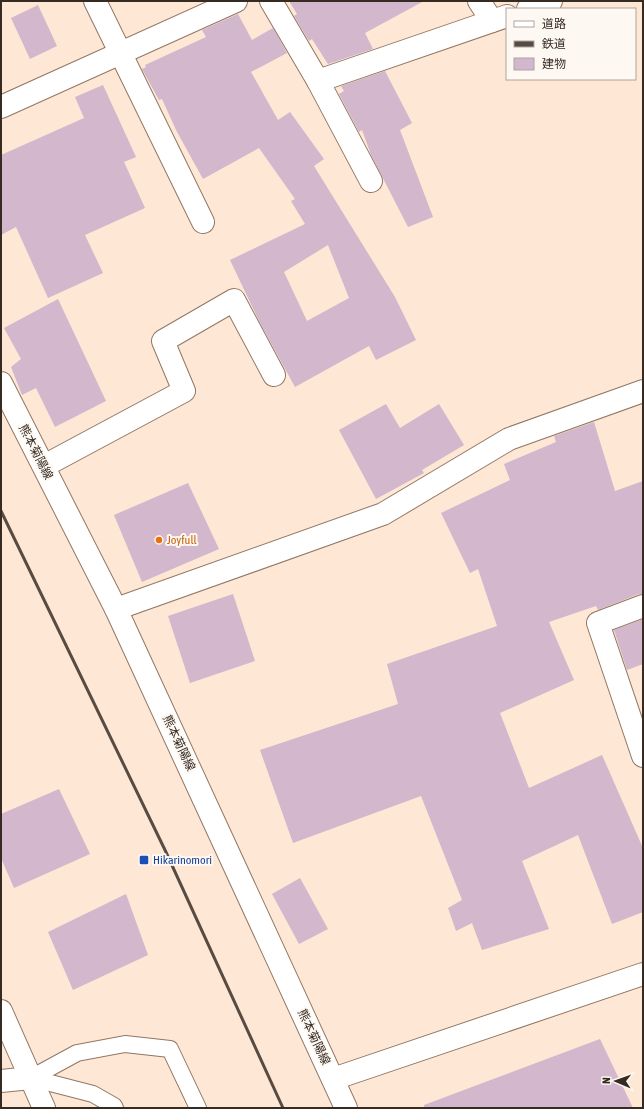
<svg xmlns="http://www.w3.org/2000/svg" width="644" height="1109" font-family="'Asap Condensed','Noto Sans JP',sans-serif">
<rect width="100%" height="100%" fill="#fee7d5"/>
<!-- building -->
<g fill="#d2b7cd" fill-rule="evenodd">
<polygon points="289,1 424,1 365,33 373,49 328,64 312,39 309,41 294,16 297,14"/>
<polygon points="38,5 57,46 30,59 11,18"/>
<path d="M238 14 252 40 273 28 287 53 251 72 278 120 290 112 324 159 314 166 395 297 416 340 376 360 369 346 295 387 259 321 230 260 305 224 291 201 295 199 259 148 203 179 176 130 162 99 159 100 142 69 146 67 145 65 206 37 202 30ZM328 245 349 298 307 321 284 272Z"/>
<polygon points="385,71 412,123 400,130 433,217 408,227 371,155 362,130 359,132 339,94 344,91 341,86"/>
<polygon points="103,85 136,157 124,162 145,208 85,235 103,273 48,298 16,227 1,235 1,155 84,118 75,97"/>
<polygon points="58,299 106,401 55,427 36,388 22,395 11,367 21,359 4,328"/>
<polygon points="386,404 400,428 439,404 464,445 422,470 424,473 376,499 339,430"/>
<polygon points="594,422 615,491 643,481 643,594 639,594 598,610 596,606 549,622 574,680 500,713 529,788 602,755 643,848 643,912 612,924 578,835 522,861 549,929 482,950 472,923 456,931 448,908 462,900 421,796 293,843 260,750 398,704 387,664 497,626 478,569 470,573 441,513 510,480 504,464 556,442 554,436"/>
<polygon points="188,483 219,549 142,582 114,515"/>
<polygon points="233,594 255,661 190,683 168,616"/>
<polygon points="643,619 643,664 627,670 614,630"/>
<polygon points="59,789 90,854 14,888 1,858 1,814"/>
<polygon points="300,878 328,929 299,944 272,894"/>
<polygon points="126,894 148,955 73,990 48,932"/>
<polygon points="600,1039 633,1108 424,1108 424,1105"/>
</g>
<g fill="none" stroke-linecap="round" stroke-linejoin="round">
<!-- lane casing -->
<g stroke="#917763" stroke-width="18">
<g id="lane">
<polyline points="31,1078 77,1053 125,1044 170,1049 198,1108"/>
<polyline points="31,1078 93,1094 114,1106 115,1108"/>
</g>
</g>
<!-- street casing -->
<g stroke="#917763" stroke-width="24">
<g id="street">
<polyline points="95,1 203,222"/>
<polyline points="271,1 318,81 371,181"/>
<polyline points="479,1 492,21"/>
<polyline points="528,9 551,1"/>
<polyline points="318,81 507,16"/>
<polyline points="1,107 236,1"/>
<polyline points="44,466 184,391 163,341 234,300 274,375"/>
<polyline points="643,606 598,623 643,756"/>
<polyline points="116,609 383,514 509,439 643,391"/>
<polyline points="1,1011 44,1108"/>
<polyline points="333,1079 643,974"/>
</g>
</g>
<!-- secondary casing -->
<g stroke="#917763" stroke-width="24">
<g id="secondary">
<polyline points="1,383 116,609 346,1108"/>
<polyline points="1,1081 31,1078"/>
</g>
</g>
<!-- lane -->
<use href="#lane" stroke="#fff" stroke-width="16"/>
<!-- street -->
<use href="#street" stroke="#fff" stroke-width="22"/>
<!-- secondary -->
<use href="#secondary" stroke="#fff" stroke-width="22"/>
<!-- rail -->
<polyline stroke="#584b42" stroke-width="3" points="1,511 165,850 283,1108"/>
</g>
<!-- markers -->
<circle fill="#e8710a" stroke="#fef8f3" stroke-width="1.5" cx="159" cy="540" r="4"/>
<rect fill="#1a4fb4" stroke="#fef8f3" stroke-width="1.5" x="139" y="855" width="10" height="10" rx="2"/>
<g text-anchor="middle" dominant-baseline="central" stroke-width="4" stroke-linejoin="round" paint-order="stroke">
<!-- street labels -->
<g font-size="12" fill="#362b23" stroke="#fef8f3">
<text transform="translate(36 452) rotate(63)">熊本菊陽線</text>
<text transform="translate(179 743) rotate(65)">熊本菊陽線</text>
<text transform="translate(314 1037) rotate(65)">熊本菊陽線</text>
</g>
<!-- food labels -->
<g font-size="12" fill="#c56008" stroke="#fef8f3" text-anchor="start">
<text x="167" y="540">Joyfull</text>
</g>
<!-- transit labels -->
<g font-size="12" fill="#164399" stroke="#fef8f3" text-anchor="start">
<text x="153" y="860">Hikarinomori</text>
</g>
</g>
<!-- border -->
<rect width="644" height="1109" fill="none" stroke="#362b23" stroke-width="4"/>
<!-- legend -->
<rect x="506" y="8" width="130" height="72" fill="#fef8f3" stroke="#aea6a0"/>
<rect x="514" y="21" width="20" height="6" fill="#ffffff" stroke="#aea6a0"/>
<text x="542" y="28" font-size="12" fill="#362b23">道路</text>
<rect x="514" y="41" width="20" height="6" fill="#584b42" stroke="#aea6a0"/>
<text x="542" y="48" font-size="12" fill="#362b23">鉄道</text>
<rect x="514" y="58" width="20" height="12" fill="#d2b7cd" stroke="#aea6a0"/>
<text x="542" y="68" font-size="12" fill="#362b23">建物</text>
<!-- north arrow -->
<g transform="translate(616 1081) rotate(272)" stroke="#fef8f3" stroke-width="3" paint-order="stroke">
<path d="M0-3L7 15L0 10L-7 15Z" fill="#362b23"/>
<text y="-6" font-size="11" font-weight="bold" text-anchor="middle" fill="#362b23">N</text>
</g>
</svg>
